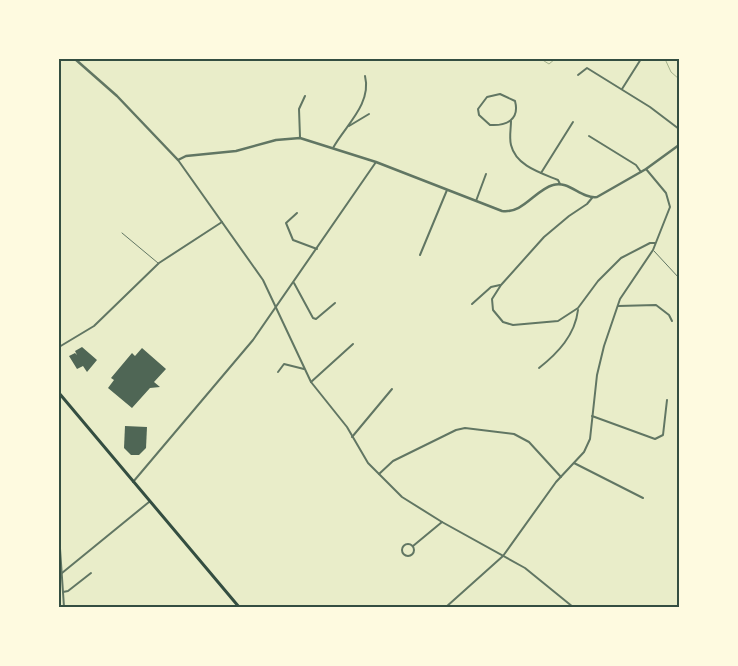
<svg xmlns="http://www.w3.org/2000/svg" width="738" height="666" font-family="'Sofia Sans Condensed',sans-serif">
<rect width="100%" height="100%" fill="#e9edc9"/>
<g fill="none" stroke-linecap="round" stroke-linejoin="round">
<!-- stream -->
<g stroke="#a3b18a" stroke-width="1">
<polyline points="541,59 549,64 555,59"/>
<polyline points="665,59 671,72 679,79"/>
</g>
</g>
<!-- building -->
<g fill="#4f6655">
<polygon points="82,347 97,360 87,372 83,366 77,369 69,356 75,353 77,355 75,351"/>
<polygon points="142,348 166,369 154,382 160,387 150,388 132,408 108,388 114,380 111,378 132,353 135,356"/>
<polygon points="125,426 147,427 146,448 139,455 131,455 124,448"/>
</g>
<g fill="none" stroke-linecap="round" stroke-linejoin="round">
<!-- service -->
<g stroke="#617663" stroke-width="1">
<polyline points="122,233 158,263"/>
<polyline points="654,251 679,278"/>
</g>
<!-- minor -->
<g stroke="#617663" stroke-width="2">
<polyline points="578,75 587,68 650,107 679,129"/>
<polyline points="622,89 641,59"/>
<path d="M500 94 515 101C520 120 506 126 490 125L479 115 478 109 487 97Z"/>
<path d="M511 121C511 129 509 137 511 145 516 166 541 173 558 180L560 184"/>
<polyline points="349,126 369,114"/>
<polyline points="589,136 636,165 641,172"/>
<polyline points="300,137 299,109 305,96"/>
<path d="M333 148C345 126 372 104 365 76"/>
<polyline points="178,160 263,280 311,382 347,427 368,463 402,497 442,522 525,568 573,607"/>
<polyline points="541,173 573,122"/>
<polyline points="592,198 587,204 569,216 544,237 501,285 492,299 493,310 503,322 513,325 558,321 578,308 598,281 621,258 650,243 655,243"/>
<polyline points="476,201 486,174"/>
<polyline points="297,213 286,223 293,240 317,249"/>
<polyline points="420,255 447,190"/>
<polyline points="294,283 313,318 316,319 335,303"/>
<polyline points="472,304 491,287 500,285"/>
<polyline points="618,306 656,305 669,315 672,321"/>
<polyline points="59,347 94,326 159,263 222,222"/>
<path d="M539 368C558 353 575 335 578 310"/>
<polyline points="278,372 284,364 304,369"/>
<polyline points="311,382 353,344"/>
<polyline points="592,416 655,439 663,435 667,400"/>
<polyline points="352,437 392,389"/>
<polyline points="574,463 643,498"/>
<polyline points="379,474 393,461 456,430 465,428 514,434 529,442 561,477"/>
<polyline points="133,482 253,340 376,162"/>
<polyline points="59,534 64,607"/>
<circle cx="408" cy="550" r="6"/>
<polyline points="413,546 442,522"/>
<polyline points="62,573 149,502"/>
<polyline points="63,592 68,591 91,573"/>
<polyline points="446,607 503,556 556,482 584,452 590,439 597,375 604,346 620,299 653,250 670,207 666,193 646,169"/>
</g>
<!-- tertiary -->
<path stroke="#617663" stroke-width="2.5" d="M75 59 117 96 178 160 186 156 236 151 276 140 300 138 376 162 502 211C523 214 535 190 553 185 569 180 581 199 597 197L646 169 679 145"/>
<!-- secondary -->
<polyline stroke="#344e41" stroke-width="3" points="59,393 239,607"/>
</g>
<!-- border -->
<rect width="738" height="666" fill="none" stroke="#fefae0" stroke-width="120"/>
<rect x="60" y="60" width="618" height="546" fill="none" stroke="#344e41" stroke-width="2"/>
</svg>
